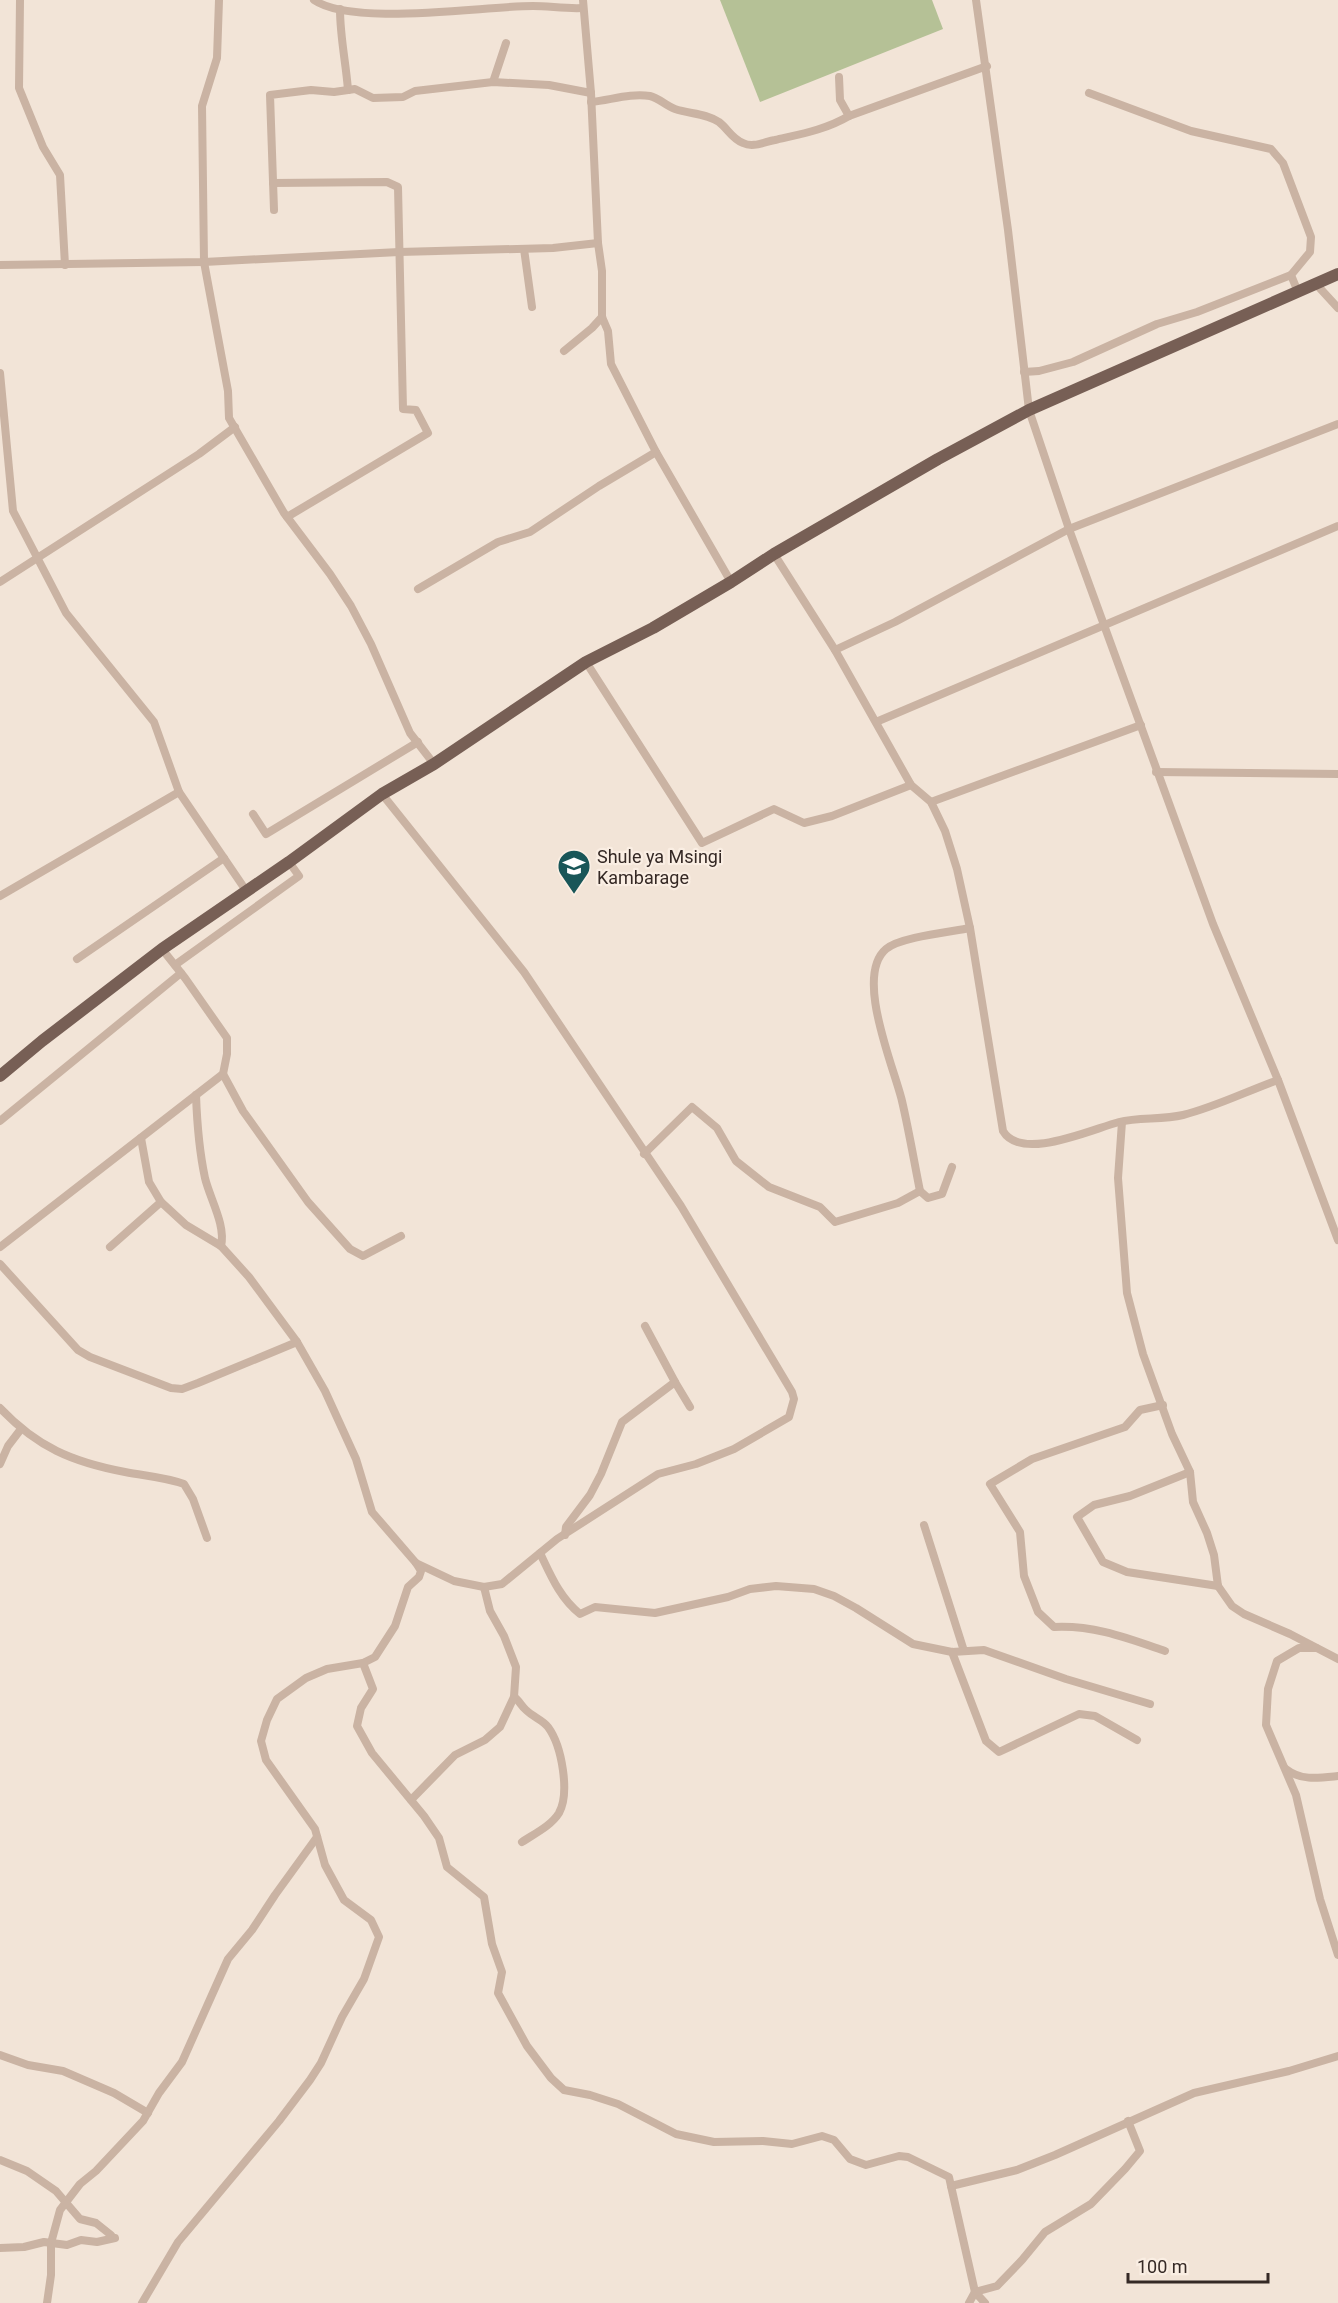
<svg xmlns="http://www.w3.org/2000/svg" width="1338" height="2303" font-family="Roboto,sans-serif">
<rect width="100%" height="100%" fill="#f2e4d7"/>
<!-- garden -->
<polygon fill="#b5c196" points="720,0 932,0 943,29 760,102"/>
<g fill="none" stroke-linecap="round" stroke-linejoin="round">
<!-- street -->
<g stroke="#cab3a3" stroke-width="8">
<polyline points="20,0 19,88 43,147 60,175 65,265"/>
<polyline points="219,0 217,58 202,106 204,262 228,391 229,418 284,513 330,574 351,606 371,644 410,733 434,764"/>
<path d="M314 0C353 27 483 6 533 6 549 6 566 9 583 8"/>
<polyline points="583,0 591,93 598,243 602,271 602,317 608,331 611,364 656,452 731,582"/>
<polyline points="976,0 1008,230 1029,410 1069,529 1213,924 1278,1080 1338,1240"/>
<path d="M340 9C340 37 346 63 348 90"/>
<polyline points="839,77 840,100 849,116 987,66"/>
<polyline points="493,82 506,43"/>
<polyline points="1089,93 1191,131 1271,149 1283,163 1311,237 1310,252 1291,275 1298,292"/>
<path d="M591 102C611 100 630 93 650 96 659 98 666 106 675 109 689 114 706 113 719 122 728 129 732 139 743 143 753 148 764 142 775 140 801 134 825 130 849 116"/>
<polyline points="273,183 387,182 398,187 403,409 416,410 428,433 287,517"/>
<polyline points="274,210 270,95 311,90 334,92 355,89 373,98 403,97 415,91 493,82 549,85 591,93"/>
<polyline points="524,249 532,307"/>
<polyline points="0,265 204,262 399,252 553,248 598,243"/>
<polyline points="1316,284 1338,308"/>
<polyline points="564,351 592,328 602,317"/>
<polyline points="1024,372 1039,371 1073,362 1157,324 1197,312 1291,275"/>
<polyline points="0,373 13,511 66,613 154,722 179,792"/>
<path d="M774 554 835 650 911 785 931 802 945 831 957 869 970 928 1003 1131C1021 1162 1092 1129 1119 1122 1139 1117 1162 1120 1183 1115 1215 1107 1247 1091 1278 1080"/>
<polyline points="0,582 199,454 235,427"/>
<polyline points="418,589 498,542 530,532 599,486 656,452"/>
<polyline points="835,650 895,622 1069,529 1338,424"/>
<polyline points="586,662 702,843 774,809 804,823 832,816 911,785"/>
<polyline points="876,722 1338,526"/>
<polyline points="1156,772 1338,774"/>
<polyline points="931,802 1141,725"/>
<polyline points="253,814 266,834 418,742"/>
<polyline points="0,896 179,792 247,892"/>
<polyline points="77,959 224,858"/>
<polyline points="175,965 299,876 289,862"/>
<polyline points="223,1074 243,1111 308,1202 350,1249 363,1256 401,1236"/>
<path d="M196 1095C197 1123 199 1150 205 1178 210 1199 226 1225 221 1246"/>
<polyline points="0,1121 181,973"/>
<polyline points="1122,1122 1118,1178 1127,1293 1143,1354 1172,1434 1190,1472 1193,1502 1207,1533 1214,1555 1218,1586 1232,1606 1244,1614 1290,1634 1338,1659"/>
<polyline points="141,1138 149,1182 161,1202 186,1225 221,1246 249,1277 297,1342 325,1391 356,1459 372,1512 416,1563 454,1581 484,1587 502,1584 557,1539 658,1474 696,1464 734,1449 789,1417 794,1399 792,1392 681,1206 524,972 382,794"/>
<polyline points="644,1154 692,1107 717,1128 736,1161 769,1187 820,1207 835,1222 898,1203 920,1191 928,1198 942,1194 952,1167"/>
<path d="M920 1191C914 1161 909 1131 902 1101 894 1067 854 976 886 949 900 937 950 932 970 928"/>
<polyline points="0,1247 223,1074 227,1054 227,1038 185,978 162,949"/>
<polyline points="110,1247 161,1202"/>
<polyline points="0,1264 78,1350 90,1357 171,1388 182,1389 198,1383 297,1342"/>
<polyline points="675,1382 690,1407"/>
<path d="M1163 1405 1140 1410 1125 1427 1032 1459 990 1484 1020 1532 1024 1576 1038 1612 1054 1627C1094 1625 1127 1638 1165 1651"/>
<path d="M0 1408C37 1447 72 1462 125 1472 145 1476 164 1477 184 1484L193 1499 207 1538"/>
<polyline points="0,1464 8,1446 21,1429"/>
<polyline points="1190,1472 1130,1496 1094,1505 1077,1517 1103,1562 1127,1572 1218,1586"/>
<polyline points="924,1525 964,1651"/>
<polyline points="565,1535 566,1527 590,1495 601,1474 622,1422 675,1382 645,1326"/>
<path d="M540 1553C551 1576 560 1598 580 1614L595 1607 655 1613 728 1597 750 1589 776 1586 814 1589 834 1596 856 1608 913 1644 952 1652 984 1650 1066 1679 1150 1704"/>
<polyline points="1316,1648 1299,1648 1277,1661 1268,1689 1266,1725 1296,1795 1320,1899 1338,1955"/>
<polyline points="952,1652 986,1741 999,1752 1079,1714 1095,1716 1137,1740"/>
<polyline points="363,1663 373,1689 361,1708 357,1726 372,1753 424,1816 439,1838 447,1867 484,1897 492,1944 502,1972 498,1993 527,2046 551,2078 564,2090 590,2095 618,2104 676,2134 714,2142 763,2141 792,2144 822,2136 834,2140 850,2159 866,2165 899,2156 908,2157 949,2177 951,2186 1017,2170 1055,2155 1194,2093 1289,2071 1338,2056"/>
<path d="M514 1697C519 1700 521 1706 526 1710 533 1717 543 1720 548 1727 562 1746 570 1793 559 1813 551 1826 534 1834 522 1842"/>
<path d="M1286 1769C1301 1781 1319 1778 1338 1776"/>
<polyline points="411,1800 455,1755 485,1740 500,1727 514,1697 516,1667 504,1636 490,1611 484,1587"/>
<polyline points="0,2055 28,2065 63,2071 114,2093 148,2113"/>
<polyline points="0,2160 27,2171 56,2191 80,2219 96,2223 111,2235"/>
<polyline points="951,2186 975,2292 985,2303"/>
<polyline points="0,2248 24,2247 44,2242 67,2245 81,2240 97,2242 115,2238"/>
<polyline points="47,2303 51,2275 51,2243 60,2210 80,2184 96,2171 143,2121 159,2093 182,2062 228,1959 252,1930 275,1895 317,1837"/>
<polyline points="142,2303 178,2242 279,2121 310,2080 321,2063 342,2017 364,1979 379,1937 371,1920 344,1900 325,1865 315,1829 266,1760 261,1741 267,1720 277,1699 306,1678 327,1669 363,1663 375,1657 395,1626 408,1587 419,1577 421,1571 416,1563"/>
<polyline points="969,2303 975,2292 997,2286 1022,2260 1045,2232 1091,2204 1125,2169 1140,2151 1128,2121"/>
</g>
<!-- primary -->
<polyline stroke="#775f55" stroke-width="12" points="0,1076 42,1041 162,949 289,862 382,794 434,764 586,662 653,628 731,582 774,554 938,459 1029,410 1338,274"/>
</g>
<!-- icons -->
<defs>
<g id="school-pin" transform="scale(1.725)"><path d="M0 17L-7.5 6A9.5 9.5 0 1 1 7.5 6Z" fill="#195658" stroke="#faeee3"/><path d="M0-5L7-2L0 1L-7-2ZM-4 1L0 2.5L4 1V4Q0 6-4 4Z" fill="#fff"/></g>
</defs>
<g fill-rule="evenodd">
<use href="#school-pin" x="574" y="866"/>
</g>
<g text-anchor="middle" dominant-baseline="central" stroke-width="4.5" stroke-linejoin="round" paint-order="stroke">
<!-- poi labels -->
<g font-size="18" fill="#352925" stroke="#faeee3" text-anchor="start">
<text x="597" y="856">Shule ya Msingi<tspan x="597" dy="21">Kambarage</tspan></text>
</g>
</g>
<!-- scale -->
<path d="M1128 2273v9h140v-9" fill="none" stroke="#352925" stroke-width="3"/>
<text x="1137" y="2273" font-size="18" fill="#352925" stroke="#faeee3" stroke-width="4.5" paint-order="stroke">100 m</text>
</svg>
